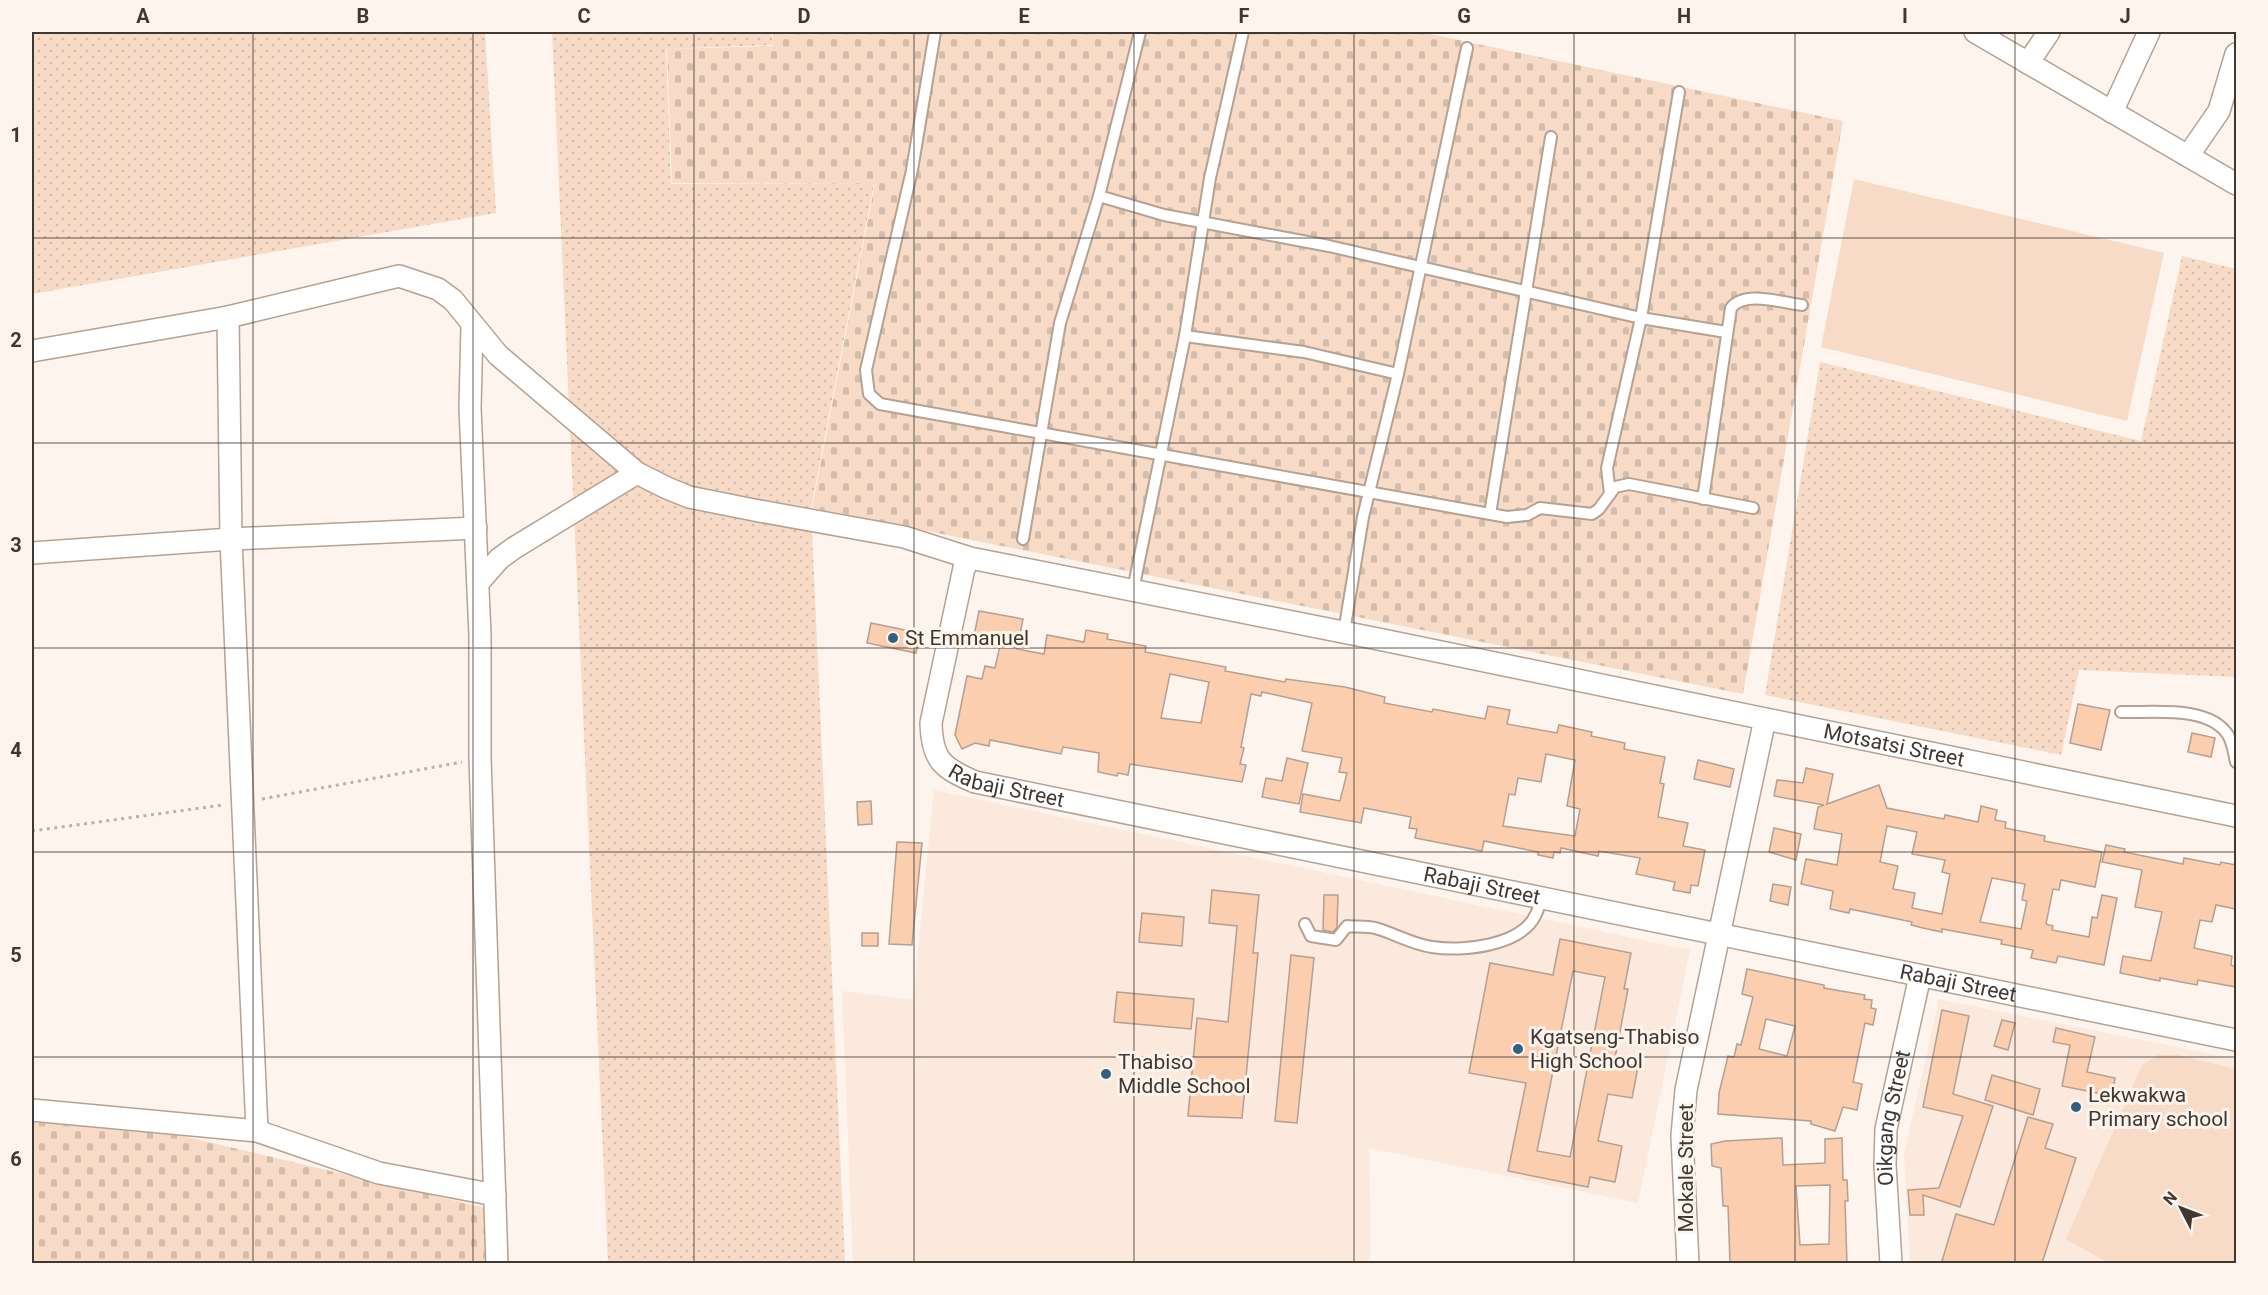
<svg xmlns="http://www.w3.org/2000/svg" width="2268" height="1295" font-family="Roboto,sans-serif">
<defs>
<pattern id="grass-dots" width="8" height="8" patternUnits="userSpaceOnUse" patternTransform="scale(1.5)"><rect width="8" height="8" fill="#f7dbc7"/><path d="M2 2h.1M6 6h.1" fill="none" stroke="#d5bdab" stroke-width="1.8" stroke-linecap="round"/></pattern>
<pattern id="cemetery-stones" width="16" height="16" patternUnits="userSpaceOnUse" patternTransform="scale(1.5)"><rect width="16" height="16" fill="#f7dbc7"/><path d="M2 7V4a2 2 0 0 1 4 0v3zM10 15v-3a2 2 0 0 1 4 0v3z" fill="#d5bdab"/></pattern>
</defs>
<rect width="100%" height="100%" fill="#fdf4ed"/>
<!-- built -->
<g fill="#fbe9dd">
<polygon points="934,790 1690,950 1638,1203 1369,1148 1371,1242 1369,1264 853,1263 842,991 913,1000"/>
<polygon points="1939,999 2236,1059 2236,1263 1910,1263 1904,1154"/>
</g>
<!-- grass -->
<g fill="url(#grass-dots)">
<polygon points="32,32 485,32 496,213 32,294"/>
<polygon points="552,32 772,32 773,45 666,49 671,184 874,184 811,508 845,1263 608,1263"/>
<polygon points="2182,256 2236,269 2236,677 2079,670 2061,755 1765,695 1820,362 2141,441"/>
</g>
<!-- cemetery -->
<g fill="url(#cemetery-stones)">
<polygon points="773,32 1421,32 1843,121 1743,694 812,508 875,184 672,183 667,49 773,46"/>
<polygon points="32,1100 486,1208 487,1263 32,1264"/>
</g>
<!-- pitch -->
<g fill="#f7dbc7">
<polygon points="1854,179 2164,253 2127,421 1821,347"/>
<polygon points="2158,1055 2178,1055 2236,1069 2236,1263 2108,1263 2066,1239 2142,1065"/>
</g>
<!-- building -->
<g fill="#fbceaf" stroke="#b59f91" stroke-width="1.5" fill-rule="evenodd">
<path d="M979 611 1023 619 1017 649 1044 654 1047 635 1084 642 1086 630 1108 634 1107 639 1146 646 1145 652 1226 667 1225 671 1285 682 1286 679 1345 687 1385 697 1384 703 1432 712 1433 709 1485 719 1488 706 1510 710 1507 724 1557 733 1559 725 1592 732 1591 736 1625 743 1624 749 1665 757 1660 783 1664 784 1658 817 1688 823 1683 846 1705 850 1698 886 1691 885 1690 893 1673 890 1675 882 1636 874 1640 858 1599 851 1598 856 1561 848 1560 853 1554 852 1553 858 1538 855V852L1484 841 1482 851 1415 838 1417 829 1409 828 1411 817 1364 808 1361 823 1300 812 1303 794 1340 801 1347 773 1339 772 1342 758 1302 751 1312 703 1262 692 1261 696 1251 694 1241 747 1244 748 1240 764 1246 765 1242 782 1130 764 1128 775 1118 773 1117 776 1098 772 1099 753 1063 747 1061 754 990 740 989 746 975 743 962 749 955 735 967 676 982 679 985 666 995 668 1001 641 974 636ZM1170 674 1209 682 1201 723 1161 718ZM1546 754 1575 760 1567 806 1580 809 1575 836 1503 826 1509 794 1515 795 1518 778 1541 782Z"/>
<polygon points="871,623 920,633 916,653 867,643"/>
<polygon points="2078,704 2110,710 2101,750 2070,743"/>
<polygon points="2192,733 2215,738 2211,757 2188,752"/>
<polygon points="1287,758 1308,763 1299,804 1262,797 1266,778 1282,781"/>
<polygon points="1698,760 1734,769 1730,787 1694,779"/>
<path d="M1806 768 1833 774 1827 804 1879 785 1887 808 1944 819 1945 815 1978 822 1981 806 1997 810 1995 820 2006 822 2005 828 2045 836 2044 841 2102 852 2095 887 2061 880 2059 890 2053 889 2046 924 2053 926 2052 930 2089 937 2092 917 2097 918 2102 895 2117 898 2104 965 2058 956 2056 963 2031 958 2033 950 2001 944 2002 940 1942 929V932L1923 928 1911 925 1912 922 1850 909 1849 913 1830 909 1833 891 1801 884 1806 859 1837 865 1842 834 1814 829 1818 807 1824 805 1774 796 1777 780 1803 783ZM1887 826 1917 832 1912 854 1945 860 1942 872 1950 874 1942 914 1912 908 1915 893 1893 889 1898 866 1880 862ZM1992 878 2025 884 2022 900 2027 901 2021 929 1980 922Z"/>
<polygon points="871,801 872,824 858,825 857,802"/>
<polygon points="1774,828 1801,834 1796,860 1769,852"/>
<polygon points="897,842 922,843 912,945 889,944"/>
<polygon points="2106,845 2125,849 2124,852 2183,864 2184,858 2220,865 2221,862 2236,865 2236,909 2216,905 2212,922 2200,920 2194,948 2232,956 2231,965 2236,967 2236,987 2198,980 2197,985 2160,978 2160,981 2120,973 2123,956 2151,961 2162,912 2135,907 2142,870 2102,862"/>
<polygon points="1773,884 1791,887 1788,905 1770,901"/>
<polygon points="1212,890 1259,895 1253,953 1258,953 1242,1118 1188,1116 1197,1018 1228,1022 1237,926 1209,923"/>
<polygon points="1324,895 1338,895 1337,927 1333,932 1323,930"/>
<polygon points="1142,913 1184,917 1182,946 1139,942"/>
<rect x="862" y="933" width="16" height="13"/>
<path d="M1560 939 1631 953 1624 989H1628L1615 1058 1639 1062 1632 1098 1608 1094 1598 1141 1622 1146 1615 1182 1590 1177 1588 1187 1508 1171 1526 1083 1469 1073 1490 963 1553 975ZM1573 971 1605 977 1570 1157 1537 1151Z"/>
<polygon points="1291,955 1314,958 1297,1123 1275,1121"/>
<path d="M1747 969 1824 985V988L1865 995 1864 999 1872 1000 1871 1008 1876 1009 1873 1025 1865 1023 1853 1082 1862 1084 1857 1110 1843 1107 1835 1131 1811 1124V1121L1718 1114 1719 1093 1728 1056 1734 1057 1737 1044 1741 1045 1753 997 1742 994ZM1766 1019 1795 1026 1787 1056 1759 1049Z"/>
<polygon points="1117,992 1194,999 1191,1029 1114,1022"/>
<polygon points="1942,1010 1969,1016 1953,1094 1993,1106 1960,1207 1923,1195 1924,1215 1910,1215 1908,1190 1939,1188 1963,1116 1923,1107"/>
<polygon points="2002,1020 2015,1023 2008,1050 1994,1046"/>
<polygon points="2056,1028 2095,1037 2087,1072 2115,1078 2112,1096 2062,1086 2070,1045 2053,1042"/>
<polygon points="1992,1075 2040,1089 2033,1115 1985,1100"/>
<polygon points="2028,1117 2053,1124 2045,1148 2076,1158 2042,1263 1951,1263 1942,1261 1956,1214 1994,1225"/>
<path d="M1782 1138 1783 1165 1825 1163V1139L1842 1138 1843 1180H1847L1848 1201H1845L1847 1263H1730L1728 1206H1723L1721 1168 1712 1166 1711 1144 1725 1141ZM1830 1185 1829 1244 1800 1245 1796 1186Z"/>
</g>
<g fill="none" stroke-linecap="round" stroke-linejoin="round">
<!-- lane casing -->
<g stroke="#b6a192" stroke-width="14">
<g id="lane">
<polyline points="935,32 912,170 866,370 869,394 880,404 1507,517 1527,515 1540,508 1592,514 1599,509 1615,487 1629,484 1753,508"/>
<polyline points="1099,196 1164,215 1329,246 1641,318 1726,332"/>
<polyline points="1185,336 1304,352 1398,374"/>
<polyline points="1610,494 1607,468 1641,318 1679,92"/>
<path d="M1703 499 1731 308C1745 290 1782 303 1802 305"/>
<polyline points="1490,514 1551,137"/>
<polyline points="1023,539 1060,323 1099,196 1140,32"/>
<polyline points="1133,590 1185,336 1210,178 1243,32"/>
<polyline points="1344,632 1363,517 1398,374 1467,48"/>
<path d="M2121 712C2153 713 2209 705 2228 735 2233 743 2234 754 2236 762"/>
<path d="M1305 924 1311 936 1336 940 1347 926C1356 927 1366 926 1375 928 1394 933 1411 944 1432 947 1462 952 1522 946 1536 914 1539 909 1540 902 1541 896"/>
</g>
</g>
<!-- street casing -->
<g stroke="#b6a192" stroke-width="24">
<g id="street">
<polyline points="1975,32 2236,184"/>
<polyline points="2028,63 2049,32"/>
<polyline points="2112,112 2149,32"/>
<polyline points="2188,156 2219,111 2236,54"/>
<polyline points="228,317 231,539 257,1131"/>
<polyline points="472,326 470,408 480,635 480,758 497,1264"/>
<path id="s1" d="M32 351 228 317 399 276 438 289 453 300 498 355 637 473 667 488 689 497 754 510 904 537 970 558 1383 640 2236 816"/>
<polyline points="32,553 231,539 476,528"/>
<path id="s2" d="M970 558 964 568 931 723C932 760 942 768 975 782L2236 1040"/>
<polyline points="478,583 499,559 514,548 637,473"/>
<polyline points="32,1110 257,1131 379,1173 495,1195"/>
<polyline points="1688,1264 1682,1136 1686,1090 1765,719"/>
<path id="s3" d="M1891 1264 1885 1165 1886 1129 1920 976"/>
</g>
</g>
<!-- path -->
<g stroke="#bab1aa" stroke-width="3" stroke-dasharray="3 4.5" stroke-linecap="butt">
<polyline points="262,799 462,762"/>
<polyline points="32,831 223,805"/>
</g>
<!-- lane -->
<use href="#lane" stroke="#fff" stroke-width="10"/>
<!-- street -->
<use href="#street" stroke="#fff" stroke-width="21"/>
</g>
<!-- grid -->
<path fill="none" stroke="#403731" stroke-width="1.5" stroke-opacity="0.55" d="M253 32V1264M473 32V1264M694 32V1264M914 32V1264M1134 32V1264M1354 32V1264M1574 32V1264M1795 32V1264M2015 32V1264M32 238H2236M32 443H2236M32 648H2236M32 852H2236M32 1057H2236"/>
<!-- markers -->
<g fill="#30627f" stroke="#fdf4ed" stroke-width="2">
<circle cx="893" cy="638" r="6"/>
<circle cx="1518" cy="1049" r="6"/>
<circle cx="1106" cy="1074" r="6"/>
<circle cx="2076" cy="1107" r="6"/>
</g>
<g text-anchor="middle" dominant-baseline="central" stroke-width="6" stroke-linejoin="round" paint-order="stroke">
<!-- poi labels -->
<g font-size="21" fill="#403731" stroke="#fdf4ed" text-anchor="start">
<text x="905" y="638">St Emmanuel</text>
<text x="1530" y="1037">Kgatseng-Thabiso<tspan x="1530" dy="24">High School</tspan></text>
<text x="1118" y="1062">Thabiso<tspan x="1118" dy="24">Middle School</tspan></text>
<text x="2088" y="1095">Lekwakwa<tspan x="2088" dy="24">Primary school</tspan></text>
</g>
<!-- street labels -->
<g font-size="21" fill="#403731" stroke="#fdf4ed">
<text stroke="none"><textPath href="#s1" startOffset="1976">Motsatsi Street</textPath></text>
<text stroke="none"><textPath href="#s2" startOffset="282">Rabaji Street</textPath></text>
<text stroke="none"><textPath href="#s2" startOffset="768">Rabaji Street</textPath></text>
<text stroke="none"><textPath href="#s2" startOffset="1254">Rabaji Street</textPath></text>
<text stroke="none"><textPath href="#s3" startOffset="147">Oikgang Street</textPath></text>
<text transform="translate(1686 1168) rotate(-90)">Mokale Street</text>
</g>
</g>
<!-- border -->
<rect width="2268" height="1295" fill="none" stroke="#fdf4ed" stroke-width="66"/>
<!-- north arrow -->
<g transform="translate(2181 1208) rotate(312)" stroke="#fdf4ed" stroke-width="4.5" paint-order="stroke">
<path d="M0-4.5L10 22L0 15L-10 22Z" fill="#403731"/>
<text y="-9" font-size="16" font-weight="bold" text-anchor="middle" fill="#403731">N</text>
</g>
<rect x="33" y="33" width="2202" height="1229" fill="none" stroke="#403731" stroke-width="2"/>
<g font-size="20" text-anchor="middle" font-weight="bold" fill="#403731">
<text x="143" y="23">A</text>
<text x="363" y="23">B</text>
<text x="584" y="23">C</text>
<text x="804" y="23">D</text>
<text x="1024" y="23">E</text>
<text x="1244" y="23">F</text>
<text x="1464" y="23">G</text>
<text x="1684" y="23">H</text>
<text x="1905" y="23">I</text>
<text x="2125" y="23">J</text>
<text x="16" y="142">1</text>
<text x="16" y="347">2</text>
<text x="16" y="552">3</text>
<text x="16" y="757">4</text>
<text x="16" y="962">5</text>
<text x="16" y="1166">6</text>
</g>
</svg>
